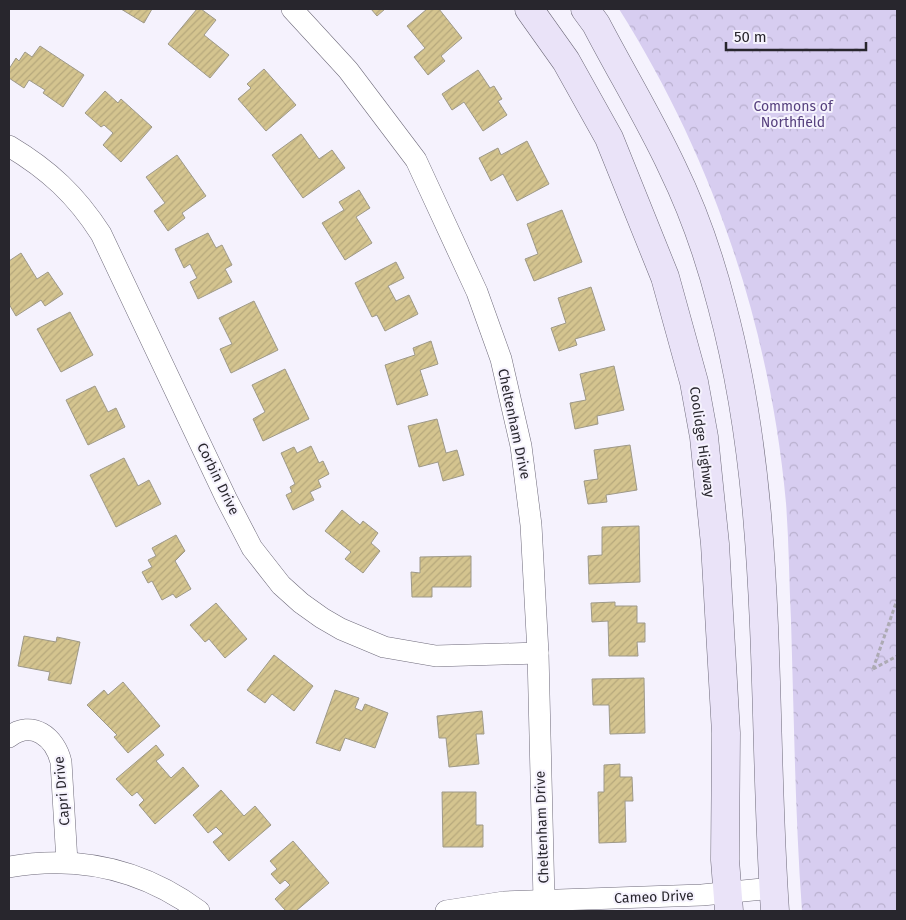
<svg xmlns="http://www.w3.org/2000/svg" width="906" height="920" font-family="'Fira Sans',sans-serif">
<defs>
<pattern id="park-crowns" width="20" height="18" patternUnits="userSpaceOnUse" patternTransform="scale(1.25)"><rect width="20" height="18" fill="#d7cdf0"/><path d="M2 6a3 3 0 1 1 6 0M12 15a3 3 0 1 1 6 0" fill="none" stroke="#b9b0ce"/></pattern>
<pattern id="building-hatch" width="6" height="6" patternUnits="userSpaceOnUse" patternTransform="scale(1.25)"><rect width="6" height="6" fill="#d4c48f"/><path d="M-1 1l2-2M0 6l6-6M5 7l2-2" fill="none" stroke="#b6a87c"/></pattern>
</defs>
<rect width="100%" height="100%" fill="#f5f2fd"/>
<!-- park -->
<path fill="url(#park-crowns)" d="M619 9H897V911H802C795 814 794 717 791 620 789 581 789 542 786 503 770 327 713 158 619 9Z"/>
<!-- building -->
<g fill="url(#building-hatch)" stroke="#9e9988">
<polygon points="121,9 152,9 144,23"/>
<polygon points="197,9 201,9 216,20 204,35 229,55 210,78 168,44"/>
<polygon points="371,9 385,9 377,16"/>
<polygon points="427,9 439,9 462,38 441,56 445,61 428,75 414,57 425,48 407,26"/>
<polygon points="40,46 84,75 63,107 43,93 45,90 29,80 24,88 9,78 9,69 16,58 19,61 25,52 32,57"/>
<polygon points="264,69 296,105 266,131 238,99 251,88 247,84"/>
<polygon points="478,70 490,88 494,86 502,99 498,101 507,115 483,131 464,102 452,110 442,94"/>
<polygon points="105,91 118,103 121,99 152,127 121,162 103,145 113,133 104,125 101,127 85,113"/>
<polygon points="301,134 319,159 332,150 345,168 303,198 272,155"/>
<polygon points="527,141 549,184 517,201 503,174 491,181 479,158 498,148 501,155"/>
<polygon points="177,155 206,196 182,213 185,218 168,231 154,211 165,203 146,177"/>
<polygon points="359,190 370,208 356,217 372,243 345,260 322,223 344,210 339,202"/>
<polygon points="562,210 582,262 534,281 525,259 538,254 527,224"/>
<polygon points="208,233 216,248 222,245 232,265 225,269 232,282 198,299 190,282 197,278 190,264 184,268 175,249"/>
<polygon points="21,253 37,279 48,272 63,294 45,306 41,300 16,316 9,304 9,261"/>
<polygon points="396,262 404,278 388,286 396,301 409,295 418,314 385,331 377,315 372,317 355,283"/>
<polygon points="591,287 605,330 575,339 577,345 559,351 551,328 566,323 558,298"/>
<polygon points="254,301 278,350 231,373 220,349 232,344 219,318"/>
<polygon points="70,312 93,355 61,372 37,329"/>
<polygon points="431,341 438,364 420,370 428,395 397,405 385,365 415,355 413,348"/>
<polygon points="614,366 624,410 597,416 598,424 575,429 570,403 586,400 580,374"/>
<polygon points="285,369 309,419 263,441 253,419 265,412 252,385"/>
<polygon points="95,386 108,412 116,408 125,427 88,445 66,400"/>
<polygon points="437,419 446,453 457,450 464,475 443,481 438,462 419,467 408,426"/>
<polygon points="630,445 637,490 606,495 607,502 588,504 584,481 598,479 594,450"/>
<polygon points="311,446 319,463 323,461 329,474 318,480 321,487 310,492 314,500 293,510 286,495 292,492 290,487 295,484 281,453 294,447 297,453"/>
<polygon points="124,458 138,486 149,480 161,504 116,527 90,475"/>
<polygon points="342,510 360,525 363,521 378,533 371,543 380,551 363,573 345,559 351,552 325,531"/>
<polygon points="639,526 640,582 589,584 588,556 602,555 602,527"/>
<polygon points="176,535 185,551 175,561 191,589 176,598 173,594 162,600 152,581 148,583 142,572 152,567 148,560 156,556 152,548"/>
<polygon points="471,556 471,587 432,587 432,597 412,597 411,572 420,573 420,557"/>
<polygon points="615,602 615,606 637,606 637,623 645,623 645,642 637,642 638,656 609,656 608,621 592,622 591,603"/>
<polygon points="216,603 247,639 225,658 209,639 205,642 190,625"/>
<polygon points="24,636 56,642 57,637 80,642 71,684 48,680 50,672 18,666"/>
<polygon points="274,655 313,686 294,711 272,694 265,703 247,690"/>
<polygon points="644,678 645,733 610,734 609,705 593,705 592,679"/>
<polygon points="123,682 160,726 128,753 114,737 117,735 87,705 104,690 108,695"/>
<polygon points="335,690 359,698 355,708 362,711 365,704 388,713 375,748 345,738 340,751 316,743"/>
<polygon points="482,711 484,734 476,734 479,764 449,767 446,738 439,738 437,716"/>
<polygon points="156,745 164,755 156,761 171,778 183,767 199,786 155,824 139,805 144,800 137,792 132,796 116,779"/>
<polygon points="620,764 620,777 632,777 633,801 625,801 626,842 599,843 598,792 604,792 604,765"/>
<polygon points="221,790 244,816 255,806 271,825 229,861 213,842 223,834 216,827 208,833 193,815"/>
<polygon points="442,792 476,792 476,825 483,825 483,847 443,847"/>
<polygon points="293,841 329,883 296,911 286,911 275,899 290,885 285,880 280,884 271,874 277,869 270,861"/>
</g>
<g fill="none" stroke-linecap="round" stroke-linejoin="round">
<!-- street casing -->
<g stroke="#6f6b7b" stroke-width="22">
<g id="street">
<polyline points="292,9 348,70 416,160 477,292 501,359 521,446 531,525 538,653 544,900"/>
<path d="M9 146C49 170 76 195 101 234L226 498 252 548 281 585 301 603 322 618 341 629 384 647 436 656 538 653"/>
<path d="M9 737C32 719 55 737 61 762L67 862"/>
<path d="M9 867C78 855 142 869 199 911"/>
<polyline points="446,911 504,902 702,895 773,888"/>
</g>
</g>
<!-- secondary casing -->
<g stroke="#6f6b7b" stroke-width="29">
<g id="secondary">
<polyline points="529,9 566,61 609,138 665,277 694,382 704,437 715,544 726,733 725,860 729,911"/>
<path d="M585 9 596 24C621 72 649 118 672 167 693 210 710 259 722 306 775 503 761 709 775 911"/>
</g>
</g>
<!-- path -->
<g stroke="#adaab4" stroke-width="3" stroke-dasharray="4 2.5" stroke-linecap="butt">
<polyline points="873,669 897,600"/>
<polyline points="873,669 897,656"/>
</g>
<!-- street -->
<use href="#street" stroke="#fff" stroke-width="21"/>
<!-- secondary -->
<use href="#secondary" stroke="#eae3f8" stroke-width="28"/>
</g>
<g text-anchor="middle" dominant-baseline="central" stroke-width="4" stroke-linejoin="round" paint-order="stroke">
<!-- park labels -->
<g font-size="14" fill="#56407e" stroke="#f5f2fd">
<text x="793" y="106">Commons of<tspan x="793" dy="16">Northfield</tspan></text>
</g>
<!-- street labels -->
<g font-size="14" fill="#28262d" stroke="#f5f2fd">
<text transform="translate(514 424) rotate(78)">Cheltenham Drive</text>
<text transform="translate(702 442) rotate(82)">Coolidge Highway</text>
<text transform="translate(218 479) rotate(64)">Corbin Drive</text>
<text transform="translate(62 791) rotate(-95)">Capri Drive</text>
<text transform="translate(542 827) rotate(-92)">Cheltenham Drive</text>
<text transform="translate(654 897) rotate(-2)">Cameo Drive</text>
</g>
</g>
<!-- border -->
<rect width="906" height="920" fill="none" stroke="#28262d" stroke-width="20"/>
<!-- scale -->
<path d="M726 42v8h140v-8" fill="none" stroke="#28262d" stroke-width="2.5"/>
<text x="734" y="42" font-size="15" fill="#28262d" stroke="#f5f2fd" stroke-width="4" paint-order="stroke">50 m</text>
</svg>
